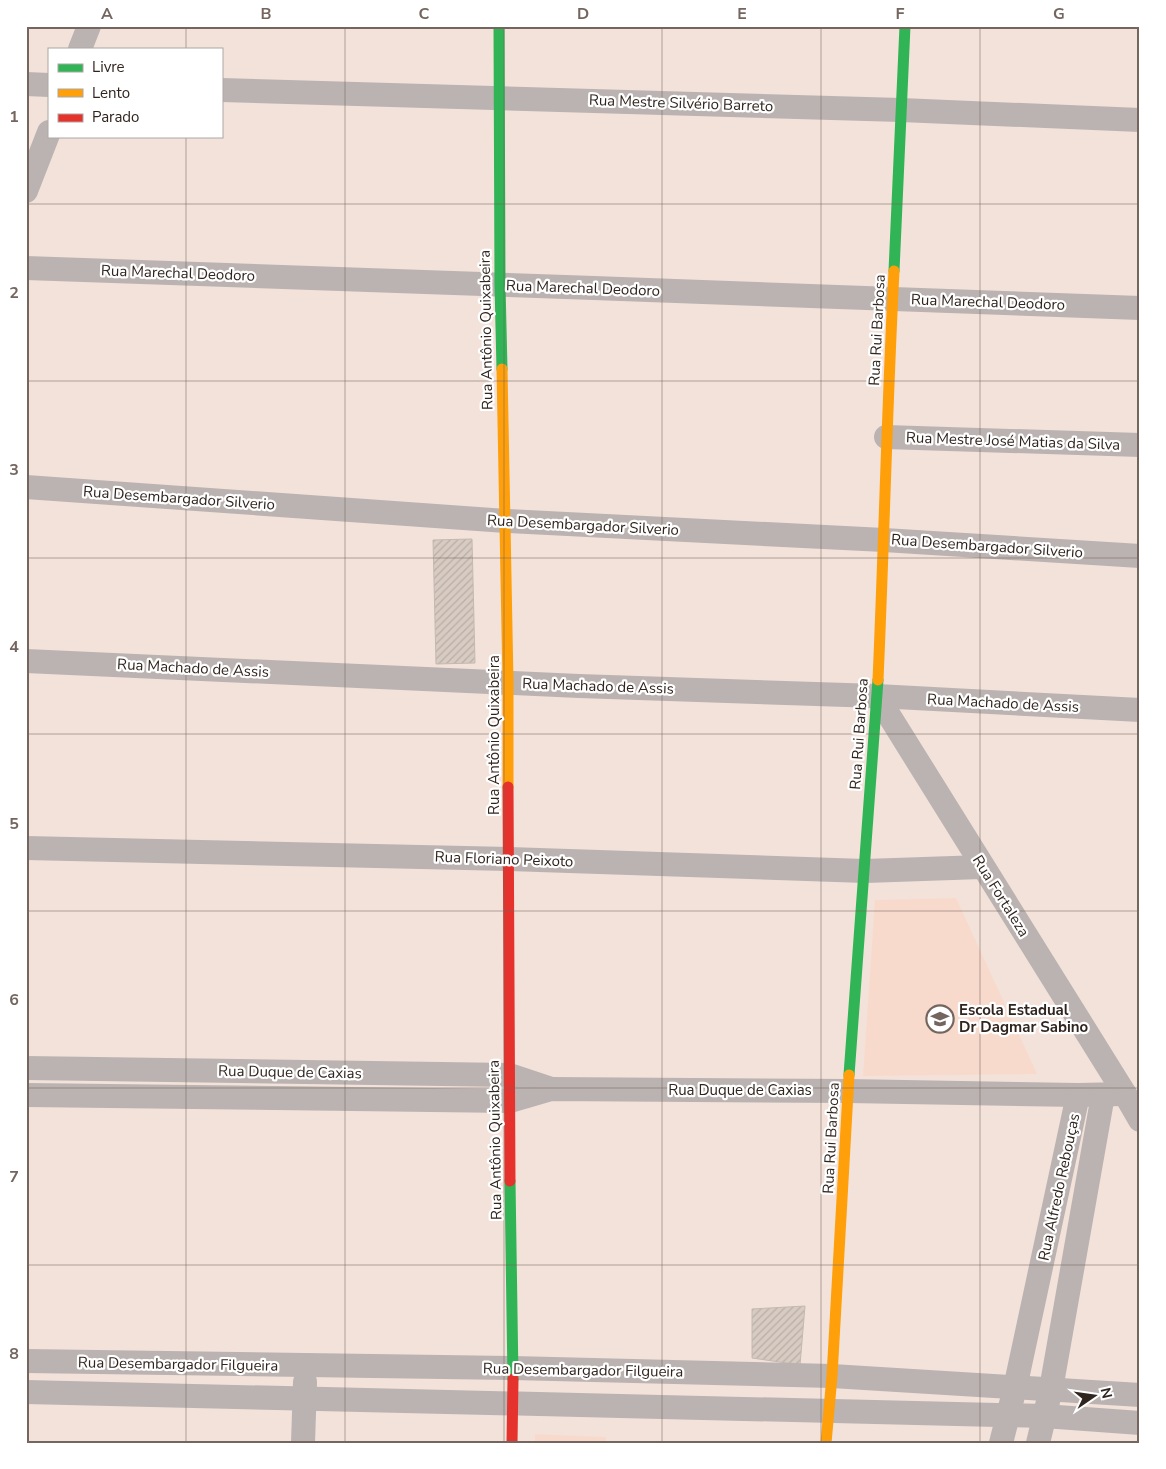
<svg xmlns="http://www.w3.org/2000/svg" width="1166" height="1469" font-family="'Nunito Sans',sans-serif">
<defs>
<pattern id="building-hatch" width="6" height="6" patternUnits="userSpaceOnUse" patternTransform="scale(1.25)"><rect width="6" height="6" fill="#d7cbc2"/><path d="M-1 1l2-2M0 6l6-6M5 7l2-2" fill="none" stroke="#b9aea6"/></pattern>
</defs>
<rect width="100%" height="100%" fill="#f3e2d9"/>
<!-- built -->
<g fill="#f8dacc">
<polygon points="956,898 1037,1074 863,1076 875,900"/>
<polygon points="535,1434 606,1437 606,1443 535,1443"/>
</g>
<!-- building -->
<g fill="url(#building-hatch)" stroke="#c4b9b0">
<polygon points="472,539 475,663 436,664 433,540"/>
<polygon points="805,1306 800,1365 752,1358 752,1309"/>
</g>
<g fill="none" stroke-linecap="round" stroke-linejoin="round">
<!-- street -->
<g stroke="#bbb3b1" stroke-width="24">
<polyline points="80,49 89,26"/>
<polyline points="26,84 49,85"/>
<polyline points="221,90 901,110 1140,120"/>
<polyline points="26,191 49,132"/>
<path d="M26 268C397 282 769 293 1140 308"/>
<polyline points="886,437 1140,445"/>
<polyline points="26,487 506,521 884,540 1140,556"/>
<polyline points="26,661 579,686 877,696 1140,710"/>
<polyline points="877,696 1125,1094 1140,1120"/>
<polyline points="26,848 509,859 865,871 982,867"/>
<polyline points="26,1068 509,1075 551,1089"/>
<polyline points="26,1095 510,1101 551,1089 848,1091 1078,1095 1125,1094"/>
<polyline points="26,1361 513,1368 832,1376 1140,1395"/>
<polyline points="26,1392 1044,1416 1140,1423"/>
<polyline points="303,1443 305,1382"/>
<polyline points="1001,1443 1015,1388 1078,1095"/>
<polyline points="1038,1443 1051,1389 1103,1095"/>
</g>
<!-- fast -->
<g stroke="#30b455" stroke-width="11">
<polyline points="499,26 500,285 502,369"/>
<polyline points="894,271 905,26"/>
<polyline points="849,1075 878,680"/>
<polyline points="510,1181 513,1379"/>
</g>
<!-- slow -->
<g stroke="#ff9f0a" stroke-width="11">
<polyline points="502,369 508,682 508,787"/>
<path d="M878 680C884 544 887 407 894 271"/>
<polyline points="826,1443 832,1376 849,1075"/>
</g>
<!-- jam -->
<g stroke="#e5322d" stroke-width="11">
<polyline points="508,787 510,1181"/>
<polyline points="512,1443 513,1379"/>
</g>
</g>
<!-- grid -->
<path fill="none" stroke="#74665f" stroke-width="1" stroke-opacity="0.55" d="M186 26V49M345 26V1443M504 26V1443M662 26V1443M821 26V1443M980 26V1443M186 136V1443M26 204H1140M26 381H1140M26 558H1140M26 734H1140M26 911H1140M26 1088H1140M26 1265H1140"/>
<!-- icons -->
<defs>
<g id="school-ring" transform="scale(1.4375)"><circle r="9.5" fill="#fff" stroke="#74665f" stroke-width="1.5"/><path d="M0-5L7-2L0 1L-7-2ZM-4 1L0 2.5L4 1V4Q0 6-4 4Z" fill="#74665f"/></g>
</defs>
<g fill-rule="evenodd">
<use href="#school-ring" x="940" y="1019"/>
</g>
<g text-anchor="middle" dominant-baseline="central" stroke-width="4.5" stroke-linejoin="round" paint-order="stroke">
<!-- street labels -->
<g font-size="15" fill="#30241e" stroke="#fff">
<text transform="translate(681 103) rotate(2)">Rua Mestre Silvério Barreto</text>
<text transform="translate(178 273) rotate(2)">Rua Marechal Deodoro</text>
<text transform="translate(583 288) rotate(2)">Rua Marechal Deodoro</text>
<text transform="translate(988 302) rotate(2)">Rua Marechal Deodoro</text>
<text transform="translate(486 330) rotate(-91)">Rua Antônio Quixabeira</text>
<text transform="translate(877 330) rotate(-87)">Rua Rui Barbosa</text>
<text transform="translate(1013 441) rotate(2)">Rua Mestre José Matias da Silva</text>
<text transform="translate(179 498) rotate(4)">Rua Desembargador Silverio</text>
<text transform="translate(583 525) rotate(3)">Rua Desembargador Silverio</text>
<text transform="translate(987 546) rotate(4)">Rua Desembargador Silverio</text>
<text transform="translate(193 668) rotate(3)">Rua Machado de Assis</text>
<text transform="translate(598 686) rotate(2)">Rua Machado de Assis</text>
<text transform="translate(1003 703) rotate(3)">Rua Machado de Assis</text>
<text transform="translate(859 734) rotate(-86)">Rua Rui Barbosa</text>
<text transform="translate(494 735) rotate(-90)">Rua Antônio Quixabeira</text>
<text transform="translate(504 859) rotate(2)">Rua Floriano Peixoto</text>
<text transform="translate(1001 896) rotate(58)">Rua Fortaleza</text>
<text transform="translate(290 1072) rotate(1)">Rua Duque de Caxias</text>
<text x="740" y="1090">Rua Duque de Caxias</text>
<text transform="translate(831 1138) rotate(-87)">Rua Rui Barbosa</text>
<text transform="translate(495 1140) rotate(-91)">Rua Antônio Quixabeira</text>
<text transform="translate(1059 1187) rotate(-78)">Rua Alfredo Rebouças</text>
<text transform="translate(178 1364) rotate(1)">Rua Desembargador Filgueira</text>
<text transform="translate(583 1370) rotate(1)">Rua Desembargador Filgueira</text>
</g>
<!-- poi labels -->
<g font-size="15" font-weight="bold" fill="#30241e" stroke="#fff" text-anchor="start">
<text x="959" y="1010">Escola Estadual<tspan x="959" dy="17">Dr Dagmar Sabino</tspan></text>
</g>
</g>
<!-- border -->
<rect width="1166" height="1469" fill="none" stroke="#ffffff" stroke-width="55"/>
<!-- legend -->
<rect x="48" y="48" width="175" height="90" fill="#ffffff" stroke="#aca7a5"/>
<rect x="58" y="64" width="25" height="8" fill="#30b455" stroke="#aca7a5"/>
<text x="92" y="72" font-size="15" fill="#30241e">Livre</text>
<rect x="58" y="89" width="25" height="8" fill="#ff9f0a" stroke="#aca7a5"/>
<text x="92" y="98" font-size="15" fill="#30241e">Lento</text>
<rect x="58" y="114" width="25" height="8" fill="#e5322d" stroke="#aca7a5"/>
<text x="92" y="122" font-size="15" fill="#30241e">Parado</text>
<!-- north arrow -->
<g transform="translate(1094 1396) rotate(77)" stroke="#ffffff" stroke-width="4" paint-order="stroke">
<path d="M0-4L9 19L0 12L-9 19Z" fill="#30241e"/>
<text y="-8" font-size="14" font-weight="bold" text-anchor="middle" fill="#30241e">N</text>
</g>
<rect x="28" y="28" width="1110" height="1414" fill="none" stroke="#74665f" stroke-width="2"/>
<g font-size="16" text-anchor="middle" font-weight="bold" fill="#74665f">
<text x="107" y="19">A</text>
<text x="266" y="19">B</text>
<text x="424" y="19">C</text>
<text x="583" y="19">D</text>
<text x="742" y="19">E</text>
<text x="900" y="19">F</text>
<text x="1059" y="19">G</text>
<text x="14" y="122">1</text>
<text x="14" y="298">2</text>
<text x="14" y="475">3</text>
<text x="14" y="652">4</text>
<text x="14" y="829">5</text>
<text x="14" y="1005">6</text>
<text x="14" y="1182">7</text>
<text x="14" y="1359">8</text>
</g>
</svg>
